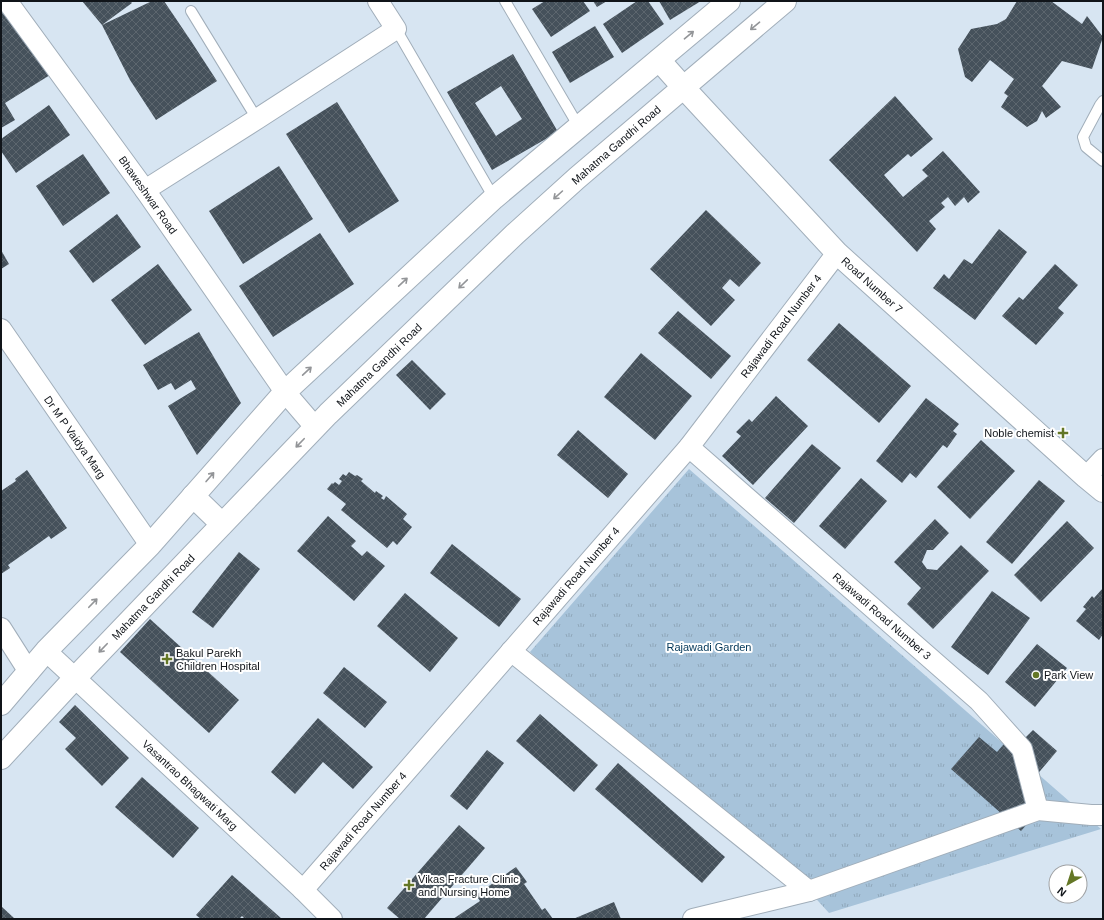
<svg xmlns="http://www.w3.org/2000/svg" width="1104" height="920" font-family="Helvetica,sans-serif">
<defs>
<pattern id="park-tufts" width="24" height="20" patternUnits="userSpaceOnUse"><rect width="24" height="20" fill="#a7c3da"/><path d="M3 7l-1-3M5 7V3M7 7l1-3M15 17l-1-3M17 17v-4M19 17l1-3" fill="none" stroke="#8fa7ba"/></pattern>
<pattern id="building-cross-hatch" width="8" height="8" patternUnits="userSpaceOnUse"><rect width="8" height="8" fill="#45515b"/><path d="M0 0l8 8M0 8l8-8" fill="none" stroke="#5c666e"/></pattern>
</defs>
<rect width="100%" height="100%" fill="#d7e5f2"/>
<!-- park -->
<polygon fill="url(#park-tufts)" points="689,469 1101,829 829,913 809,891 530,652"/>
<!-- building -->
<g fill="url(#building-cross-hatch)" fill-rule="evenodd">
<polygon points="82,1 130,1 132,3 102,25 152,1 164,1 191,41 217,81 156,120 130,80 102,25"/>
<polygon points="545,1 583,1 590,11 551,37 532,9"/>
<polygon points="593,1 607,1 597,7"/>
<polygon points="637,1 648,1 664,24 622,53 603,24"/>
<polygon points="659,1 701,1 670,20"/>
<polygon points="1017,1 1051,1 1082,24 1087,16 1103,37 1092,69 1062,61 1042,86 1061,107 1046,118 1042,111 1037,121 1027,127 1001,107 1008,96 1004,93 1014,79 990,60 972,82 965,77 958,49 971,29 997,24 1006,19"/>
<polygon points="1,6 50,75 5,103 15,120 1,128"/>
<polygon points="595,26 614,57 570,83 552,52"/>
<path d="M513 54 558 132 492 170 447 92ZM501 86 522 119 496 136 475 103Z"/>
<polygon points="895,96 933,139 911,157 908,154 884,175 903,197 928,176 922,170 943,151 980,192 968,203 964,197 955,206 948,197 941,203 945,207 929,221 936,229 917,252 829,160"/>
<polygon points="337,102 399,201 349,233 286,134"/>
<polygon points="49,105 70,135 16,173 1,151 1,139"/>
<polygon points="83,154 110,193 63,226 36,186"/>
<polygon points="279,166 313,219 243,264 209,211"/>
<polygon points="706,210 761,263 739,287 730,279 722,288 735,300 711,326 650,269"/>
<polygon points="117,214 141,247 93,283 69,251"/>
<polygon points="999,229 1027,252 975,320 933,288 944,274 949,279 964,259 972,264"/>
<polygon points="320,233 354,284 273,337 239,286"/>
<polygon points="1,250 9,264 1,269"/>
<polygon points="158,264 192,310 145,345 111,300"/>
<polygon points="1055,264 1078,285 1058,308 1064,313 1036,345 1002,316 1019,297 1023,300"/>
<polygon points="678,311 731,356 711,379 658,333"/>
<polygon points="839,323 911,386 879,423 807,360"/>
<polygon points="199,332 241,403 197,455 168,406 196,389 191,380 175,390 171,383 158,390 143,365"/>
<polygon points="641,353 692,396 655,440 604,397"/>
<polygon points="412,360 446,394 430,410 396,375"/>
<polygon points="776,396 808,426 753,485 722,456 741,436 736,432 749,419 752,422"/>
<polygon points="926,398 959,424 953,431 957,434 947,448 943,445 916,478 910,473 902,483 876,461"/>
<polygon points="578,430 628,474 608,498 557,455"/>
<polygon points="981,440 1015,471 970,519 937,487"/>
<polygon points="812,444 841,468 794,523 765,498"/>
<polygon points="27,470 67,528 51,539 49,536 8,565 10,568 1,574 1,491 16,481 15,479"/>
<polygon points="349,472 355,476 357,475 363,479 361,481 375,493 376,491 383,496 381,498 384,500 386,496 407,514 403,519 412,527 397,545 393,541 387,548 341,510 346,504 327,489 332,483 333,484 335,482 339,485 342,481 339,479 343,474 346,476"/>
<polygon points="861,478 887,501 845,549 819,526"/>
<polygon points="1039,480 1065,501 1012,564 986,542"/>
<polygon points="328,516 356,541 351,546 362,556 367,551 385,566 354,601 297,551"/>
<polygon points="935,519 949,533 933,550 927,550 922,562 927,569 937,570 961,545 989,571 933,629 907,604 921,588 894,562"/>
<polygon points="1067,521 1094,548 1041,602 1014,575"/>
<polygon points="452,544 521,599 499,627 430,573"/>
<polygon points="239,552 260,569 213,628 192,612"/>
<polygon points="1103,588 1103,634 1099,640 1076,621 1086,609 1083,607 1092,596 1094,598"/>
<polygon points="992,591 1030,618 988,675 951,647"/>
<polygon points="405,593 458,638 430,672 377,626"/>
<polygon points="150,619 239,700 209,733 120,652"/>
<polygon points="1037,644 1067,668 1035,707 1005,682"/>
<polygon points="344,667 387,702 365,728 323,693"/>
<polygon points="75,705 129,758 102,786 65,749 76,738 59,722"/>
<polygon points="540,714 598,765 574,792 516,741"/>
<polygon points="318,718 373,767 353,789 323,762 295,794 271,772"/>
<polygon points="1016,730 1025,738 1033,730 1057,751 1024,790 1035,815 1021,831 951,769 979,737 997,752"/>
<polygon points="487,750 504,763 467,810 450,796"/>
<polygon points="618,763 725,857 702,883 595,789"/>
<polygon points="142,777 199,828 173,858 115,807"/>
<polygon points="459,825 485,848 424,919 400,919 387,908"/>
<polygon points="516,867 527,882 524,884 542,910 545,908 553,919 453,919 480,901 476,895"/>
<polygon points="232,875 282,919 245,919 242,916 239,919 201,919 196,915"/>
<polygon points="614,902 621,919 573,919"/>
<polygon points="1,906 14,918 13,919 1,919"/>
</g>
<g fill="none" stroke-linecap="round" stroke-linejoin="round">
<!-- service casing -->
<g stroke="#a1aeba" stroke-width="12">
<g id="service">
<polyline points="505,1 579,127"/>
<polyline points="191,11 257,119"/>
<polyline points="396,29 494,198"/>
<polyline points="1103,101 1100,105 1083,137 1086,147 1103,161"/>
</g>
</g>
<!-- minor casing -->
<g stroke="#a1aeba" stroke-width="22">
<g id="minor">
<polyline points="7,1 145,190 285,392 315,427"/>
<polyline points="145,190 257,119 396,29 378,1"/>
<polyline points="1,329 150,545"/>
<polyline points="689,447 979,701 1022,749 1038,810"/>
<polyline points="1086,477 1103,459"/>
<polyline points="1,628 29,672"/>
<polyline points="46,651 303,890 332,919"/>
<polyline points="511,651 809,891"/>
<polyline points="303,890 689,447 837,253"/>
<polyline points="693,919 809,891 1038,810 1091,815 1103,815"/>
</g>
</g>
<!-- tertiary casing -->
<g stroke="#a1aeba" stroke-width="24">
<g id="tertiary">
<polyline points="659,60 683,87 837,253 1086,477 1103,491"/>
<polyline points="193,496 222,524"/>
<polyline points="1,704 46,651 150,545 285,392 494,198 729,1"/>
<polyline points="1,758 75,678 328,414 515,234 577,178 785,1"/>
</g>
</g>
<!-- service -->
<use href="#service" stroke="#fff" stroke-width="10"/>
<!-- minor -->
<use href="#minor" stroke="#fff" stroke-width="20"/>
<!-- tertiary -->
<use href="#tertiary" stroke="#fff" stroke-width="22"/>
</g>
<!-- one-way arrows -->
<defs><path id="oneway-shaft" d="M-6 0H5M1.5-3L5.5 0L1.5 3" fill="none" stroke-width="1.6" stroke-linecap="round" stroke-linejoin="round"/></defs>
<g stroke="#939598">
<use href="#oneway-shaft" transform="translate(755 26) rotate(140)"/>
<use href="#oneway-shaft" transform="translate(689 35) rotate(-40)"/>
<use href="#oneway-shaft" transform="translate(558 195) rotate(138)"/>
<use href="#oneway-shaft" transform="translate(403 282) rotate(-43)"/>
<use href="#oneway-shaft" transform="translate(463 284) rotate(136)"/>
<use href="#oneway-shaft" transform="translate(307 371) rotate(-43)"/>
<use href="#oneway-shaft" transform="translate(300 443) rotate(134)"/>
<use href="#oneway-shaft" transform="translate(210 477) rotate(-49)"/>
<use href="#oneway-shaft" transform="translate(93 603) rotate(-46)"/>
<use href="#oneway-shaft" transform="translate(103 648) rotate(134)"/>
</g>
<!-- markers -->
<g fill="#647726" stroke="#fff" stroke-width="1.5">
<path d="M1061 427h4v4h4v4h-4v4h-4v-4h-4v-4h4z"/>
<path d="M165 653h4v4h4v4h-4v4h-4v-4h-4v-4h4z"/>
<circle cx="1036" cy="675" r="4"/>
<path d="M407 879h4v4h4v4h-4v4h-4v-4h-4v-4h4z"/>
</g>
<g text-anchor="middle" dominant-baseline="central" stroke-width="4" stroke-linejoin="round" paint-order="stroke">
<!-- street labels -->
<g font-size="11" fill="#101419" stroke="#fff">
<text transform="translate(616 145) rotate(-41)">Mahatma Gandhi Road</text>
<text transform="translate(148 195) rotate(55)">Bhaweshwar Road</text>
<text transform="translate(872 285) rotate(42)">Road Number 7</text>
<text transform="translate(781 326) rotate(-53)">Rajawadi Road Number 4</text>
<text transform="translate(379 365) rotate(-44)">Mahatma Gandhi Road</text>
<text transform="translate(75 437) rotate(55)">Dr M P Vaidya Marg</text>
<text transform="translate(576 576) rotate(-49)">Rajawadi Road Number 4</text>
<text transform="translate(153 597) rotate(-46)">Mahatma Gandhi Road</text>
<text transform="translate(882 616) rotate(41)">Rajawadi Road Number 3</text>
<text transform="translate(190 785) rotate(43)">Vasantrao Bhagwati Marg</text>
<text transform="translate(363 821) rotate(-49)">Rajawadi Road Number 4</text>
</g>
<!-- poi labels -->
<g font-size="11" fill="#101419" stroke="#fff" text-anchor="start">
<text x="1054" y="433" text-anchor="end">Noble chemist</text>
<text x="176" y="653">Bakul Parekh<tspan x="176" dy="13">Children Hospital</tspan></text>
<text x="1044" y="675">Park View</text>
<text x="418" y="879">Vikas Fracture Clinic<tspan x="418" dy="13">and Nursing Home</tspan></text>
</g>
<!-- park labels -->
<g font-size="11" fill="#013658" stroke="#fff">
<text x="709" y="647">Rajawadi Garden</text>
</g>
</g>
<!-- border -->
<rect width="1104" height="920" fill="none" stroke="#101419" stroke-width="4"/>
<!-- north arrow -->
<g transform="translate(1068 884) rotate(219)"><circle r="19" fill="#ffffff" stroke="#9fa1a3"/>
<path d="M0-3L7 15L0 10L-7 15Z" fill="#647726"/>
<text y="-6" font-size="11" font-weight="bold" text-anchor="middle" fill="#101419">N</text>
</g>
</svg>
